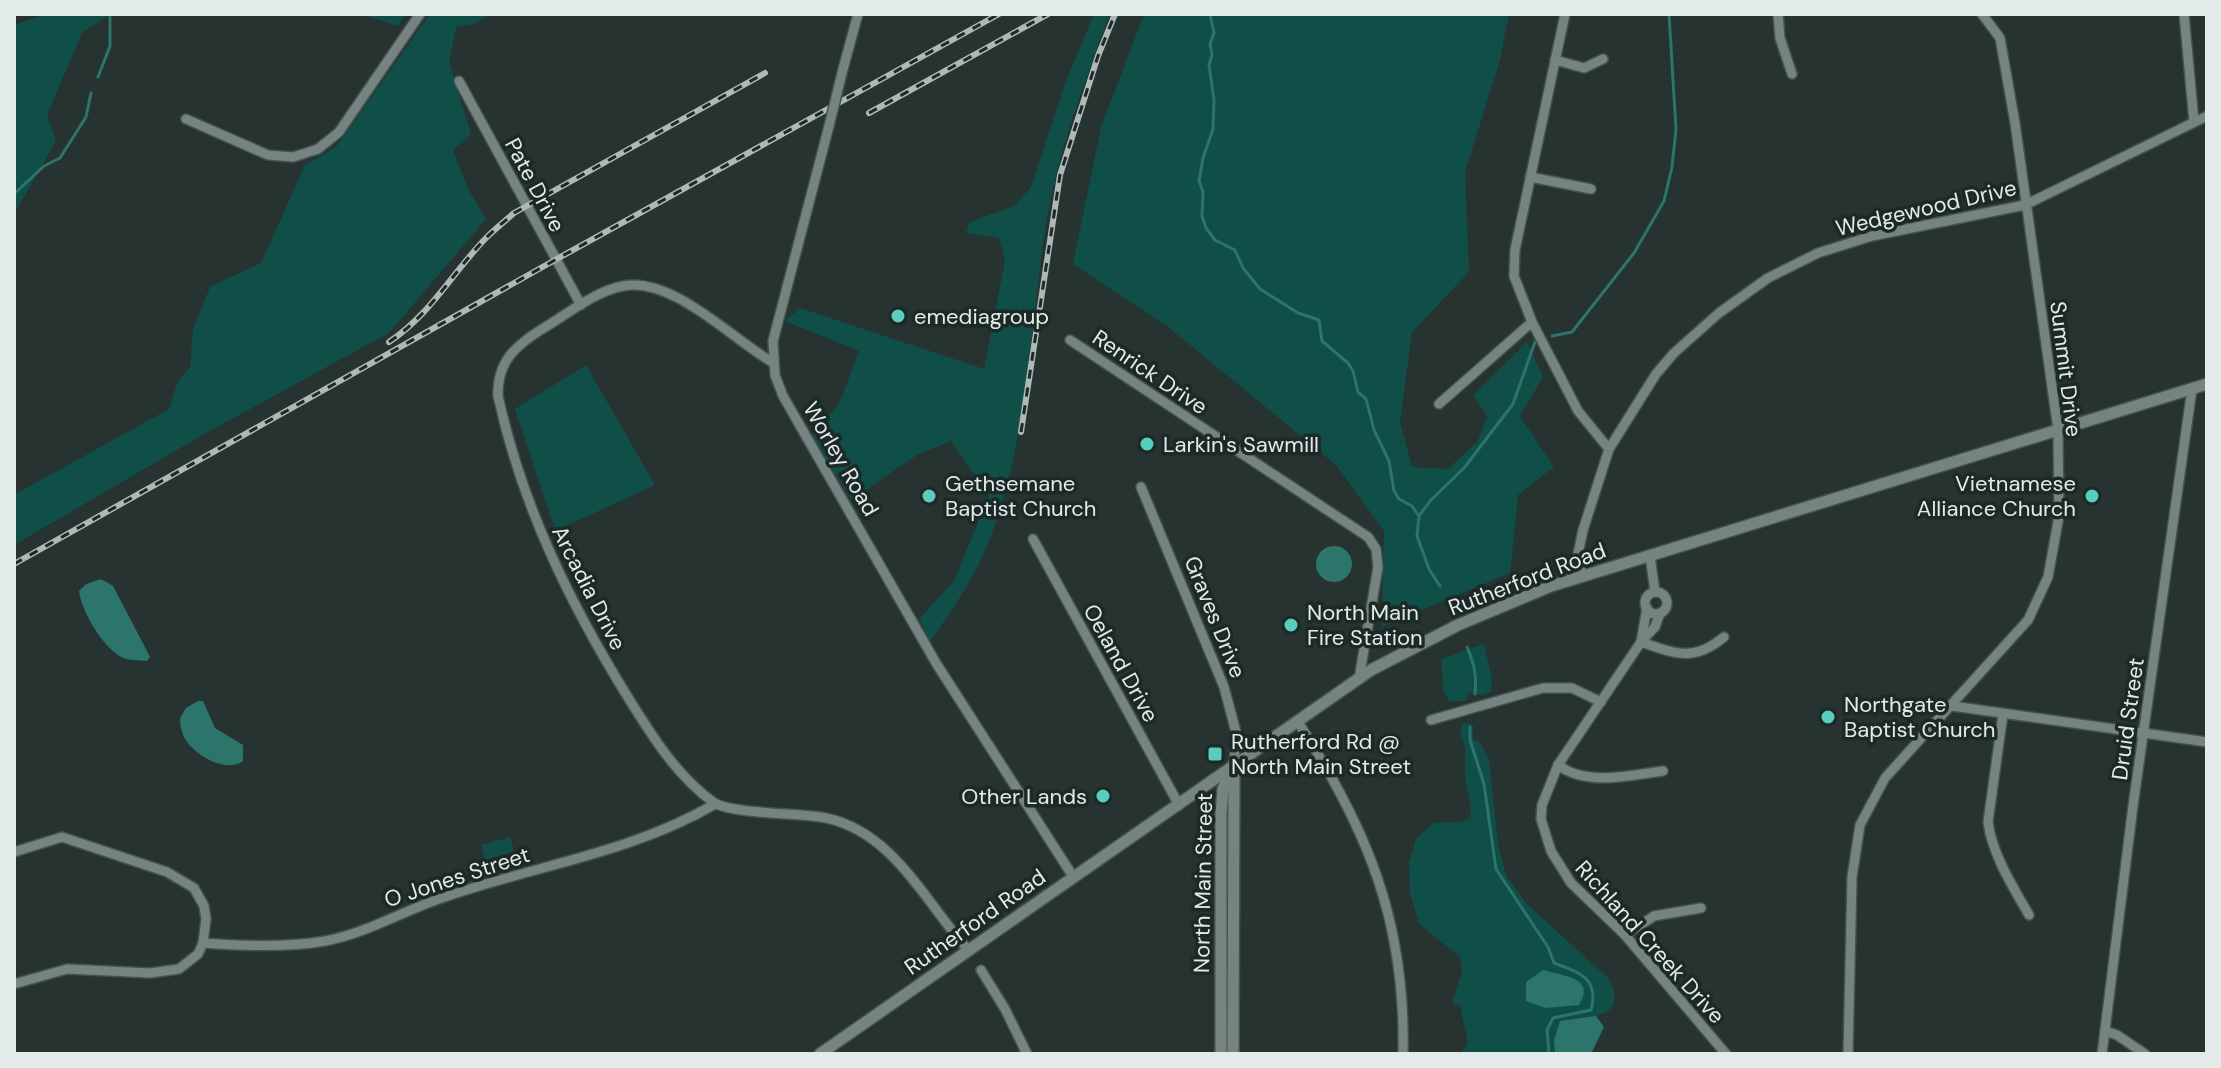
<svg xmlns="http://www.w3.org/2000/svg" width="2221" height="1068" font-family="'DM Sans',sans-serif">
<rect width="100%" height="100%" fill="#263331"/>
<!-- green -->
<g fill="#104f47">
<polygon points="46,14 111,14 82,33 47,115 56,141 14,214 14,25"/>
<polygon points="361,14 405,14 398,26"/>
<polygon points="430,14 489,14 475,24 456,27 449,61 471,134 453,150 468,189 486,219 389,333 206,433 14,545 14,495 169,409 178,381 190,367 193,329 210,287 261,263 305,165 336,147"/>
<path d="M1094 14H1110C1101 34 1095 56 1087 77 1064 139 1049 194 1041 260 1029 352 1024 448 991 536 977 574 954 608 930 641L919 619 954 581 989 496 951 441 917 455 851 500 812 435 840 402 859 351 785 321 800 308 984 369 1005 261 999 238 966 233 970 222 1014 206 1031 187 1066 81Z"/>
<polygon points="1144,14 1509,14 1500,60 1465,172 1469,272 1412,332 1400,422 1412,467 1448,469 1478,441 1487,416 1473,395 1527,342 1543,377 1520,416 1554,467 1518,495 1510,573 1382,627 1384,531 1336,465 1167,326 1073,264 1101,127"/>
<polygon points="586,365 655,485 566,526 557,536 515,409"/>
<polygon points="1484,644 1492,679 1491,692 1480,695 1468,692 1467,701 1450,701 1444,693 1441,659"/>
<path d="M1463 723 1473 725V738L1481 744 1489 760 1498 844 1506 876 1527 904 1608 978C1631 1019 1589 1017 1560 1021L1554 1040 1555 1054H1459L1468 1044 1460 1005 1452 1004 1462 971 1460 957 1419 924 1410 893 1409 863 1416 839 1433 823 1460 822 1470 818 1471 809 1465 778V747L1460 731Z"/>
<polygon points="510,837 514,852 485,860 481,845"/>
</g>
<!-- water -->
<g fill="#2b756a">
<circle cx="1334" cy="564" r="18"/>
<path d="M101 579 113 586 147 651 150 657 147 661C139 660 129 661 121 657 102 646 82 612 79 591L86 584Z"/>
<path d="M198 701H203L215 728 243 745V761C227 773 198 757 187 742 182 735 180 726 180 718L186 708Z"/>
<path d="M1543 970C1562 976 1597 977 1579 1005L1545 1008 1526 1001V982Z"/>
<polygon points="1596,1016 1604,1027 1591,1054 1555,1054 1554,1040 1560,1021"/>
</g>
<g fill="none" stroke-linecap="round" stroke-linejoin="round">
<!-- stream -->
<g stroke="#2b756a" stroke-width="3">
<polyline points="1210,14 1214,33 1210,44 1212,55 1209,65 1214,100 1213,129 1203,158 1199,181 1203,192 1202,216 1206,228 1215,240 1235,250 1243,268 1260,289 1298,313 1319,320 1322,341 1348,363 1353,371 1358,392 1366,399 1374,430 1389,461 1394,491 1399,499 1412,506 1419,516"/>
<polyline points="98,77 110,46 110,14"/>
<polyline points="14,194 44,166 60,158 86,117 91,93"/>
<polyline points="1552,336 1572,332 1634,253 1664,201 1672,167 1676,129 1669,14"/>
<polyline points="1440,586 1429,569 1417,536 1419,516 1431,500 1464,468 1513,404 1535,342"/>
<path d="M1467 647C1474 663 1477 676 1475 694"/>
<path d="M1470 727V740L1484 784 1496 869 1548 947 1554 963C1578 972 1600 978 1591 1010L1553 1018 1547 1030 1549 1054"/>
</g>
<!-- minor casing -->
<g stroke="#45514f" stroke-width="12">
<g id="minor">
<polyline points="1565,14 1515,250 1514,276 1532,322 1578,411 1609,449"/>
<polyline points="1778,14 1780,38 1792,74"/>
<polyline points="2184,14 2194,122"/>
<polyline points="1555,60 1584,68 1603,59"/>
<polyline points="843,69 858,14"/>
<polyline points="459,81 581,305"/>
<polyline points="186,119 268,155 293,157 318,149 339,132 420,14"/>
<polyline points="829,126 773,341 775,375 783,396 936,663 1074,878"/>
<polyline points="1530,177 1591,189"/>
<polyline points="1070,340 1368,537 1376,549 1378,567 1359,679"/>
<path d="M772 362C732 339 672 276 623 286 595 291 566 315 542 329 515 346 497 362 498 396 522 506 570 604 629 699 652 736 677 776 713 802 729 814 802 813 826 818 894 832 927 905 969 951"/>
<polyline points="1439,404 1532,322"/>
<polyline points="1141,487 1224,687 1236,732 1234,765"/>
<polyline points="1033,539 1179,805"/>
<polyline points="1650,556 1655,592"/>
<polyline points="1582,577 1578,554 1583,530 1609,449 1656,374 1674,353 1719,313 1768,278 1818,253 1872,236 2025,205 2207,116"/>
<circle cx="1656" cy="603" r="11"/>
<polyline points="1660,613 1655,627 1641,642 1558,765 1542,805 1541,819 1551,851 1571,883 1625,935 1726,1054"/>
<path d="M1641 642C1676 654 1694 662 1724 637"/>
<polyline points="1641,642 1647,608"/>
<polyline points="1952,706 2207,742"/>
<path d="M2003 714 1988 822C1992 854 2013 887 2029 915"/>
<polyline points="1431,720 1543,688 1572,688 1601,702"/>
<path d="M1298 722C1368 830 1406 923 1403 1054"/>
<path d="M1558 765C1587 787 1630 775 1663 771"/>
<polyline points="14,852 62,837 167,872 194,888 204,906 206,919 203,943 198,954 179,969 150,973 67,969 14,984"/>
<polyline points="1625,935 1654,916 1701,908"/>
<path d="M203 943C242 946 286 948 325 941 364 934 401 912 439 899 531 866 630 854 715 804"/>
<polyline points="981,970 1005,1009 1027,1054"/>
<polyline points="2105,1031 2117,1035 2145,1054"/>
<polyline points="1848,1054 1852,877 1860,825 1885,778 2028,620 2048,577 2059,516 2058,430 2015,123 2000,38 1982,14"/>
<polyline points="2102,1054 2133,806 2192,389"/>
</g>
</g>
<!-- tertiary casing -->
<g stroke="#45514f" stroke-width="14">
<g id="tertiary">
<polyline points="820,1054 1371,670 1458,625 1551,586 2207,384"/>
<polyline points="1221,1054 1221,814 1223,789 1233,765"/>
<polyline points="1233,1054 1234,769"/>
</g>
</g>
<!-- minor -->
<use href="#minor" stroke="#758481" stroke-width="9"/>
<!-- tertiary -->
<use href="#tertiary" stroke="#758481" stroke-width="11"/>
<!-- rail casing -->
<g stroke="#aeb8b6" stroke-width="6">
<g id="rail">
<polyline points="869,113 1048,14"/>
<path d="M389 342C430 315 453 272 486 238 495 229 505 221 514 213L765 73"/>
<polyline points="1021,432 1060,175 1098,56 1115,14"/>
<polyline points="14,564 555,260 999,14"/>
</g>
</g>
<!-- rail -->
<use href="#rail" stroke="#1c2927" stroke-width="3" stroke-dasharray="9" stroke-linecap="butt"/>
<!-- minor-bridge casing -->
<g stroke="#45514f" stroke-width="12" stroke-linecap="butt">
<polyline id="minor-bridge" points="829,126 843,69"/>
</g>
<!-- minor-bridge -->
<use href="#minor-bridge" stroke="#758481" stroke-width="9"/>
</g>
<!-- markers -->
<g fill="#5acebd" stroke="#1c2927" stroke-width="3">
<circle cx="898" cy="316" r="8"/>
<circle cx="1147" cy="444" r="8"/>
<circle cx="929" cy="496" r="8"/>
<circle cx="2092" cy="496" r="8"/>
<circle cx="1291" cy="625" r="8"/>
<circle cx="1828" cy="717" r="8"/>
<rect x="1207" y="746" width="16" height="16" rx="4"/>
<circle cx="1103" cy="796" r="8"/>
</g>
<g text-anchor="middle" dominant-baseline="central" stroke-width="7" stroke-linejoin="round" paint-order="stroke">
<!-- street labels -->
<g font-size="22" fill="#e2ebe9" stroke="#1c2927">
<text transform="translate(535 185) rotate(62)">Pate Drive</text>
<text transform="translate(1926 208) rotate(-13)">Wedgewood Drive</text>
<text transform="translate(2066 369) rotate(83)">Summit Drive</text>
<text transform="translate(1150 372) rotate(34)">Renrick Drive</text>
<text transform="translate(841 459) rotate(60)">Worley Road</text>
<text transform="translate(1527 579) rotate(-21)">Rutherford Road</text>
<text transform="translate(589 588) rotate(63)">Arcadia Drive</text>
<text transform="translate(1215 617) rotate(68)">Graves Drive</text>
<text transform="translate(1121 663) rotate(61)">Oeland Drive</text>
<text transform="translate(2128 719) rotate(-82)">Druid Street</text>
<text transform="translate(457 877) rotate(-18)">O Jones Street</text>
<text transform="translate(1203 883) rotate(-89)">North Main Street</text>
<text transform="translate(975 922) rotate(-35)">Rutherford Road</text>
<text transform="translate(1650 942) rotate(48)">Richland Creek Drive</text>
</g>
<!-- poi labels -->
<g font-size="22" fill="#e2ebe9" stroke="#1c2927" text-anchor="start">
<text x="914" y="316">emediagroup</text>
<text x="1163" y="444">Larkin's Sawmill</text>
<text x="945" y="483">Gethsemane<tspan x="945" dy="25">Baptist Church</tspan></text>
<text x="2076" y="483" text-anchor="end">Vietnamese<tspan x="2076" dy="25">Alliance Church</tspan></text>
<text x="1307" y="612">North Main<tspan x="1307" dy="25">Fire Station</tspan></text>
<text x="1844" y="704">Northgate<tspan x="1844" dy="25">Baptist Church</tspan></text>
<text x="1231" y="741">Rutherford Rd @<tspan x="1231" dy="25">North Main Street</tspan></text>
<text x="1087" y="796" text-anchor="end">Other Lands</text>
</g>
</g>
<!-- border -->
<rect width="2221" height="1068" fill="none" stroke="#e2ebe9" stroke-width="32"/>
</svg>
